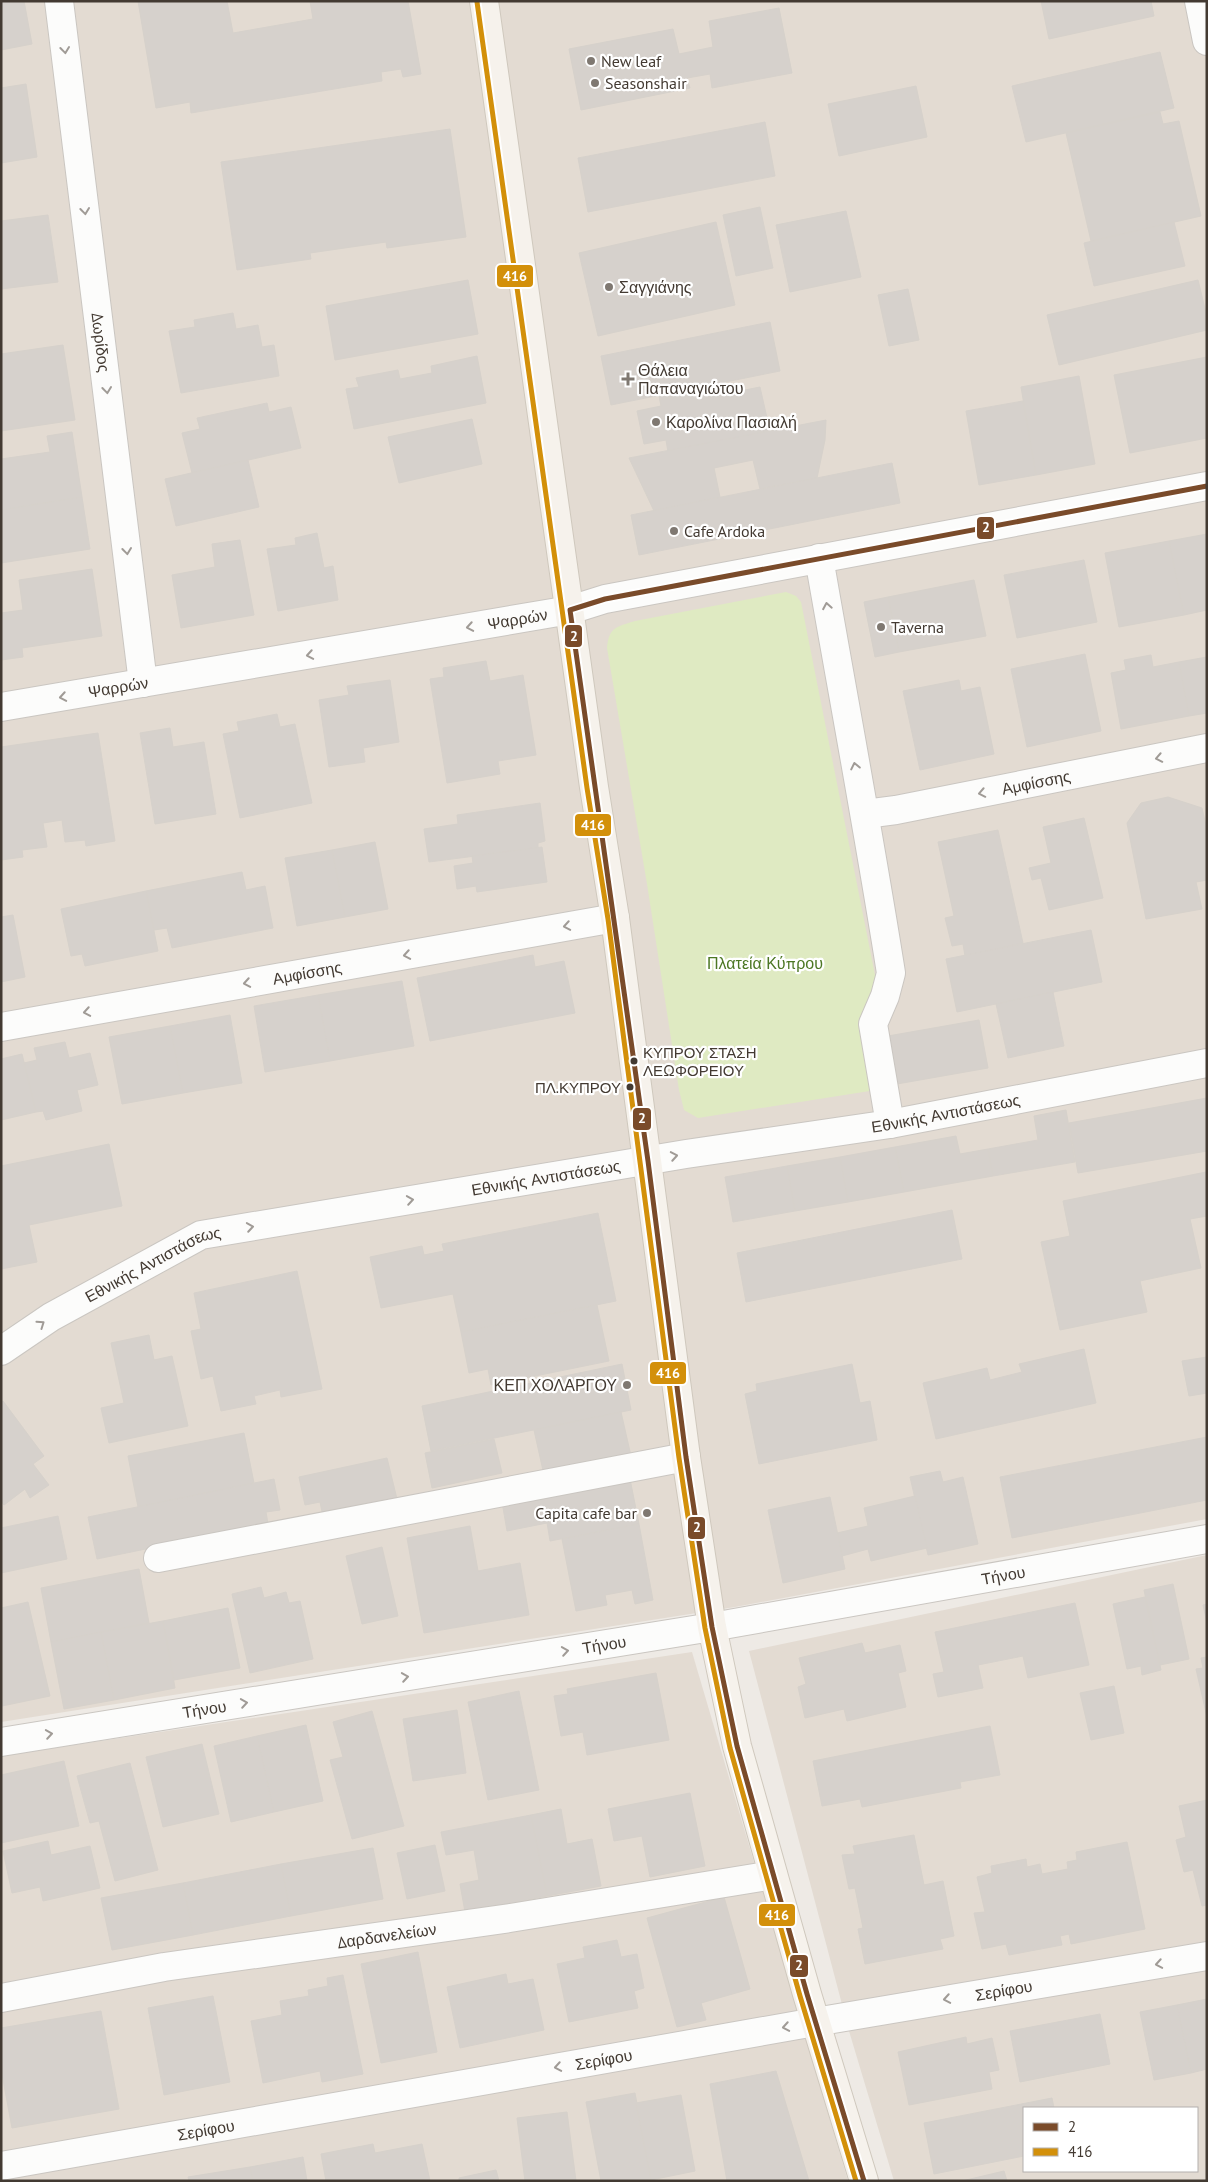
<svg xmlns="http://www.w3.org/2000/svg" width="1208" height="2182" font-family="'PT Sans',sans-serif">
<rect width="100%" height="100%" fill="#eeeae5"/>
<!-- residential -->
<g fill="#e3dbd2" fill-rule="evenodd">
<polygon points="1,1 1207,1 1207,1519 735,1607 1,1722"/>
<path d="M1207 1555V2181H894L849 2031 749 1651ZM1024 2108H1197V2171H1024Z"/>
<polygon points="692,1652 848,2181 1,2181 1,1756"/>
</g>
<!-- green -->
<path fill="#dfeac2" d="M786 592 796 596 801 602 876 980 864 1011 876 1090 698 1118 684 1110 679 1090 647 884 607 648C609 627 616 627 635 621Z"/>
<!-- building -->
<g fill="#d6d1cc" stroke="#d6d1cb">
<polygon points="1,1 24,1 32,44 1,50"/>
<polygon points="138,1 227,1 233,33 313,19 310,1 408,1 421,74 403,77 401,69 381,72 382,81 191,113 190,102 156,108"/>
<polygon points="1041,1 1151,1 1154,16 1049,39"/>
<polygon points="779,8 792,73 712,88 710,74 687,78 690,88 581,110 569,49 673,29 679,54 713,47 709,21"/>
<polygon points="1160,52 1174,108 1026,142 1012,86"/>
<polygon points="26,84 37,157 1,163 1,88"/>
<polygon points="916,86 927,137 839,156 828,104"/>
<polygon points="1160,112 1163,124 1179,121 1201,216 1091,241 1066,133"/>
<polygon points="765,122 775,176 588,212 578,158"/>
<polygon points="450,129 466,237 387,248 386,242 310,253 311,259 237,270 221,162"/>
<polygon points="760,207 773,268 736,276 723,215"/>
<polygon points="846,211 861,277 790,292 776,225"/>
<polygon points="48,215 58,282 1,289 1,221"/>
<polygon points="716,222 735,305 598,336 579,253"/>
<polygon points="1174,222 1185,266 1094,286 1084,243"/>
<polygon points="468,280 478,334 335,360 326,306"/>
<polygon points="1198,280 1207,317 1207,330 1059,365 1047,315"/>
<polygon points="908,289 919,340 889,346 878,295"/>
<polygon points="233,313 236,329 258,325 262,347 274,345 279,376 181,393 169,331 195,327 194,320"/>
<polygon points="770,322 780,371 611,405 601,356"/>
<polygon points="63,345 75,420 1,431 1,354"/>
<polygon points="477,356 486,403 354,429 346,389 359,387 356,378 398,370 400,379 432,373 431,366"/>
<polygon points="1207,357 1207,438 1130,453 1114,375"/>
<polygon points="1079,376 1095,464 1036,475 1021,387"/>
<polygon points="707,386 710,397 760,387 770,431 668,452 666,440 644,444 637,411 661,406 659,396"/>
<polygon points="1023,401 1036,475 979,485 966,411"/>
<polygon points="267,403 269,412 291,407 301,448 192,473 182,433 200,429 197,418"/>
<polygon points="472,419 482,464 399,483 388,437"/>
<polygon points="826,420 825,440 817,478 760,489 753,460 714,468 720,497 654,511 629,458"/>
<polygon points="72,432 82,497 1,510 1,459 50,452 47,436"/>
<polygon points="248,460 259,507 176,526 165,479"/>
<polygon points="892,463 900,503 639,555 631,515"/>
<polygon points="82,497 90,549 1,563 1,510"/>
<polygon points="317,533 324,568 333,566 338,600 278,611 267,549 296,545 295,538"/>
<polygon points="1207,534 1207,610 1184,615 1169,541"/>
<polygon points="240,540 254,615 181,628 172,575 215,567 212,544"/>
<polygon points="1169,541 1184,615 1119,627 1105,553"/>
<polygon points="1084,560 1097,622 1017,638 1004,575"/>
<polygon points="92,569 102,636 22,648 23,657 1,660 1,613 23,610 19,580"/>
<polygon points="974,580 986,636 899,652 888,597"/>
<polygon points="888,597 899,652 875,657 864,602"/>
<polygon points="1085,654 1101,731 1027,747 1011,669"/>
<polygon points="1151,655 1153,667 1179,662 1189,716 1121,729 1111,673 1126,670 1124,660"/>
<polygon points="1207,657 1207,713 1189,716 1179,662"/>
<polygon points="486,661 490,681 523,675 536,755 498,761 500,774 447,783 430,679 444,677 443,668"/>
<polygon points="390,680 399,742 363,748 365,762 329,767 319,700 349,695 347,686"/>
<polygon points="959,680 961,691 980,687 994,754 920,770 903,691"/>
<polygon points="277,714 280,727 295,724 312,803 240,818 223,734 239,731 237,722"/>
<polygon points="170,728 173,747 204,742 216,814 155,824 140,733"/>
<polygon points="98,733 115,841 86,846 85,840 65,842 62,820 43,823 47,847 22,850 23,857 1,860 1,747"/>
<polygon points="1168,797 1202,808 1207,830 1207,880 1196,882 1202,909 1146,919 1127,823 1141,803"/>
<polygon points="540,803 545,841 538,843 538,848 429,862 424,829 458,824 457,815"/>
<polygon points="1084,818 1103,898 1049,910 1041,878 1032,880 1029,868 1051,863 1043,827"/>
<polygon points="998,830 1023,943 965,956 963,944 952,946 945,918 954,916 938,842"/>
<polygon points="375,842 388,909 345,917 332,850"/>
<polygon points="542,847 547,882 477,892 476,886 457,889 454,866 473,863 472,856"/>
<polygon points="332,850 345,917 297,926 285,858"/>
<polygon points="242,872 246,890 265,886 273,928 172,948 167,928 154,930 146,891"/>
<polygon points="146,891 158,951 85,966 82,954 71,956 61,909"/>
<polygon points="13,915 25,977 1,982 1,917"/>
<polygon points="1091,930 1102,982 957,1012 946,959"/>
<polygon points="533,955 535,967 564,961 575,1013 430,1041 417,978"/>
<polygon points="402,981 414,1046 330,1061 318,995"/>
<polygon points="1053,992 1064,1046 1008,1058 996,1004"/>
<polygon points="318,995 330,1061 265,1072 254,1006"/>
<polygon points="230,1015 242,1083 183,1093 170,1026"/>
<polygon points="979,1020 988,1068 897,1084 888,1036"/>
<polygon points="170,1026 183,1093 122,1104 109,1037"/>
<polygon points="65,1042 69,1058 90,1053 98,1085 77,1090 82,1111 46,1120 43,1111 36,1112 24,1063 37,1060 34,1048"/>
<polygon points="22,1054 36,1112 1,1120 1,1059"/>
<polygon points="1207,1098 1207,1151 1078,1173 1069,1123"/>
<polygon points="1066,1110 1075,1162 993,1176 988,1149 1038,1140 1034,1116"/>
<polygon points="956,1136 960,1154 988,1149 993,1176 904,1192 895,1147"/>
<polygon points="109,1144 122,1206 29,1225 37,1262 1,1269 1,1166"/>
<polygon points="895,1147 904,1192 848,1202 840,1157"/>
<polygon points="840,1157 848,1202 795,1211 787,1166"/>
<polygon points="787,1166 795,1211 733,1222 725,1177"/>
<polygon points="1206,1172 1207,1216 1190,1219 1201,1268 1140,1281 1147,1312 1060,1330 1041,1242 1070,1236 1063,1201"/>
<polygon points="952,1210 962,1259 746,1302 737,1253"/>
<polygon points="598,1213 616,1301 461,1332 453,1294 381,1308 370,1257 422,1246 424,1255 444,1251 442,1244"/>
<polygon points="297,1271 322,1389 281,1397 280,1390 254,1396 256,1404 221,1411 213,1376 201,1379 191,1331 201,1329 194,1293"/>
<polygon points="597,1305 609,1361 491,1385 488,1369 469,1373 461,1332"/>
<polygon points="149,1335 154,1360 172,1356 188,1426 109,1443 101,1408 124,1403 111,1343"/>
<polygon points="1084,1349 1096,1403 936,1439 923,1383 987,1368 990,1380 1022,1372 1019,1364"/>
<polygon points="1207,1357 1207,1393 1189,1396 1182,1361"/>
<polygon points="622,1364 631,1410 431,1451 422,1406"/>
<polygon points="852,1364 860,1403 870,1401 877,1440 759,1464 745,1394 757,1391 756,1384"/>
<polygon points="3,1401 44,1456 33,1464 49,1485 30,1498 25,1489 4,1505 1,1501 1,1402"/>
<polygon points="621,1412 631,1456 544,1475 534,1430"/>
<polygon points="244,1433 254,1483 138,1507 128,1456"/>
<polygon points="1207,1437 1207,1500 1012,1538 1000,1477"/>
<polygon points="494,1439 502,1473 432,1488 425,1453"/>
<polygon points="387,1458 397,1499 323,1516 320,1502 305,1505 299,1477"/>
<polygon points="940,1471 943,1482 963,1477 978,1544 928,1555 910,1477"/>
<polygon points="274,1479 280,1510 266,1512 268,1524 97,1559 88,1517"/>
<polygon points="630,1479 639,1524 550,1541 547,1523 507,1531 502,1502"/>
<polygon points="915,1496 927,1548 871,1561 868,1549 842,1556 837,1533 868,1526 864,1508"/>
<polygon points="830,1497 845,1569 783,1583 768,1510"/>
<polygon points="58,1516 67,1559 1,1573 1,1528"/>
<polygon points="639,1524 653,1600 635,1604 632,1590 605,1595 607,1605 576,1611 562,1539"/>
<polygon points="470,1526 478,1571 520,1563 529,1615 424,1633 407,1538"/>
<polygon points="382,1547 398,1616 362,1624 346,1556"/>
<polygon points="139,1569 149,1623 51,1642 41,1588"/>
<polygon points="1173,1584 1189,1659 1160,1665 1144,1590"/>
<polygon points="261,1587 264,1598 286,1592 289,1603 300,1601 313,1659 250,1673 232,1594"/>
<polygon points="1145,1597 1161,1670 1142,1675 1141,1666 1127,1669 1113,1604"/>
<polygon points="28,1602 50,1696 2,1706 1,1608"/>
<polygon points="1075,1603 1089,1665 1028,1678 1023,1656 978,1665 983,1688 938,1697 933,1674 944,1672 935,1632"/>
<polygon points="1207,1604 1207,1623 1203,1605"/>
<polygon points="228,1608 240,1668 174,1680 163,1621"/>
<polygon points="163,1621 175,1688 114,1700 101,1632"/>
<polygon points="101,1632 114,1700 64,1709 51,1642"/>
<polygon points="862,1643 865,1653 900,1645 906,1671 898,1673 906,1707 847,1721 844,1709 805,1718 798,1687 806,1684 799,1658"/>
<polygon points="1207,1657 1207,1717 1196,1669 1203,1668 1201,1658"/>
<polygon points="656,1673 669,1740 587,1755 583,1732 561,1736 554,1696 568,1694 567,1689"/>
<polygon points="1114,1686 1124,1733 1091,1740 1080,1693"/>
<polygon points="519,1691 539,1790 488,1800 468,1702"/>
<polygon points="457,1710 466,1773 413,1781 403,1719"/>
<polygon points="372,1711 404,1826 352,1839 330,1760 343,1757 333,1722"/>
<polygon points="306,1725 323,1801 274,1812 257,1736"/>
<polygon points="990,1726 1000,1775 960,1782 961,1788 862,1807 860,1799 822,1806 813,1761"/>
<polygon points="257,1736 274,1812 231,1822 214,1746"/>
<polygon points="202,1744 219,1814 163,1827 146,1757"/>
<polygon points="64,1761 79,1826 1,1843 1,1775"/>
<polygon points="130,1763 158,1870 115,1881 99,1821 90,1823 77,1776"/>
<polygon points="690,1793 705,1866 650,1877 642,1836 614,1841 608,1809"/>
<polygon points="1207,1800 1207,1905 1202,1906 1193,1870 1184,1872 1176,1840 1186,1837 1179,1806"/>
<polygon points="561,1809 567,1844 592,1839 601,1886 547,1896 531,1815"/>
<polygon points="531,1815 547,1896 465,1912 460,1884 479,1880 474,1850 446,1855 441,1832"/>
<polygon points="914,1835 924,1885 943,1881 954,1936 940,1939 943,1949 865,1964 858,1929 863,1928 855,1888 849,1889 842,1855 855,1854 853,1846"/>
<polygon points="48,1841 51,1855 90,1846 100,1888 43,1901 40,1887 12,1893 3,1851"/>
<polygon points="1127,1842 1145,1929 1071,1944 1069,1934 1060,1936 1062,1945 1009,1955 1006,1944 982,1949 974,1913 985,1912 977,1877 992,1873 991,1866 1026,1859 1027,1867 1040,1864 1042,1874 1068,1869 1067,1862 1077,1860 1076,1852"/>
<polygon points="435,1845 445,1891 407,1899 397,1853"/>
<polygon points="373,1848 383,1899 291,1916 281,1864"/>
<polygon points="281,1864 291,1916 193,1935 183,1883"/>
<polygon points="183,1883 193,1935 112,1950 101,1898"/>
<polygon points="724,1897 750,1989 701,2003 706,2020 677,2027 647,1918"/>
<polygon points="617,1940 621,1957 637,1954 644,1988 634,1991 638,2008 569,2022 557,1964 585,1958 583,1947"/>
<polygon points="418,1952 437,2052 381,2063 361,1964"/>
<polygon points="506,1974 508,1984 533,1979 544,2030 460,2048 447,1987"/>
<polygon points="343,1975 363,2074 322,2082 320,2071 263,2083 251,2021 282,2015 280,2001 309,1996 308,1990 328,1986 327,1978"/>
<polygon points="213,1996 230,2082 164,2095 148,2008"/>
<polygon points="1207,1999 1207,2069 1191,2073 1177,2005"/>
<polygon points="1177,2005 1191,2073 1154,2080 1140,2012"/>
<polygon points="101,2011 119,2109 12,2128 1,2069 1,2028"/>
<polygon points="1100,2014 1110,2064 1020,2082 1010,2031"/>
<polygon points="966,2037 967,2044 992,2038 999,2070 989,2072 992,2089 909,2105 898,2052"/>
<polygon points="776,2071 809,2181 727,2181 710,2084"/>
<polygon points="635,2093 651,2180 601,2181 586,2102"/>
<polygon points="681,2095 695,2171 651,2180 636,2103"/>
<polygon points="1052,2098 1054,2108 1024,2108 1024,2156 934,2174 924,2123"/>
<polygon points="567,2112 576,2181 525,2181 517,2118"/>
<polygon points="373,2144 375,2153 422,2144 430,2181 326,2181 321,2154"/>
<polygon points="303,2157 307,2181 253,2181 250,2167"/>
<polygon points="250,2167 253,2181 189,2181 188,2177"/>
<polygon points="496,2170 499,2181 459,2181 459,2178"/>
<polygon points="1004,2171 1007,2181 962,2181"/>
</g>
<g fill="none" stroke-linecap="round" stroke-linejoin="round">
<!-- street casing -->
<g stroke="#cac6c1" stroke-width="30">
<g id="street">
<path id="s1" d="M59 1 143 683"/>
<polyline points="1199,1 1207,41"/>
<path d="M819 558C843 696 869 834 891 973L885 996 873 1024 890 1124"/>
<path id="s2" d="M1 707 570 610 605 599 1207 486"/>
<path id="s3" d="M865 814 896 810 1207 748"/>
<path id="s4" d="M1 1027 615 918"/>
<path id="s5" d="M1 1351 51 1317 201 1235 686 1154 890 1124 1207 1063"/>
<polyline points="158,1558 686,1457"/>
<path id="s6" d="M1 1742 712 1627 1207 1539"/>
<path id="s7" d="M1 1998 164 1967 510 1918 773 1875"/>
<path id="s8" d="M1 2166 815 2022 1207 1956"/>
</g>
</g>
<!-- secondary casing -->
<g stroke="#cfc8bd" stroke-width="30">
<polyline id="secondary" points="484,1 594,787 615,918 686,1457 712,1627 737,1746 807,1994 864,2181"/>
</g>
<!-- street -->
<use href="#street" stroke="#fcfcfb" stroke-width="28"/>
<!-- secondary -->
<use href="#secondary" stroke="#f6f2ec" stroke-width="28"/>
<!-- bus-1 casing -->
<g stroke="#fff" stroke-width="9">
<polyline id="bus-1" points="864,2181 807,1994 737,1746 712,1627 686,1457 648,1161 570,610 605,599 1207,486"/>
</g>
<!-- bus-2 casing -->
<g stroke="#fff" stroke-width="9">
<polyline id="bus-2" points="477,2 587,788 608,919 679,1458 705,1628 730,1748 800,1996 856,2181"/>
</g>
<!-- bus-1 -->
<use href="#bus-1" stroke="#7a4b2a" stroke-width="5"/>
<!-- bus-2 -->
<use href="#bus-2" stroke="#d3900a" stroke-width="5"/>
</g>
<!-- one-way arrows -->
<defs><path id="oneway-chevron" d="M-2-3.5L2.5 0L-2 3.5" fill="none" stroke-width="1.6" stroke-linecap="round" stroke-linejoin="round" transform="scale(1.25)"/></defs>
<g stroke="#a09b96">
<use href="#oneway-chevron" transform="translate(65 50) rotate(83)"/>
<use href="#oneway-chevron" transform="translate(85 211) rotate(83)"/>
<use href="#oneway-chevron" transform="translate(107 390) rotate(83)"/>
<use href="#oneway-chevron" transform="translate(127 551) rotate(83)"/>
<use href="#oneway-chevron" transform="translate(827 606) rotate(-100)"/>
<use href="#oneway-chevron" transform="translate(470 627) rotate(170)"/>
<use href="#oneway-chevron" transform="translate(310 655) rotate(170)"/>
<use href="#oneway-chevron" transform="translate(63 697) rotate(170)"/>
<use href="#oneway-chevron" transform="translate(1159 758) rotate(169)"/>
<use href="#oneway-chevron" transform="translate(855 766) rotate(-102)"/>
<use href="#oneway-chevron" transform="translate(982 793) rotate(169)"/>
<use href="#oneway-chevron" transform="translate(567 926) rotate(170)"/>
<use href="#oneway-chevron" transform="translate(407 955) rotate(170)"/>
<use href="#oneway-chevron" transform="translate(247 983) rotate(170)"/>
<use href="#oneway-chevron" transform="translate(87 1012) rotate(170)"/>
<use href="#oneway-chevron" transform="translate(674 1156) rotate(-10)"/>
<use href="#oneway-chevron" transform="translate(410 1200) rotate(-9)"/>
<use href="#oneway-chevron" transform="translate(250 1227) rotate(-9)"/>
<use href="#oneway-chevron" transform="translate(41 1324) rotate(-35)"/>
<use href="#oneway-chevron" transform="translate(565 1651) rotate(-9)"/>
<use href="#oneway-chevron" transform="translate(405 1677) rotate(-9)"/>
<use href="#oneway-chevron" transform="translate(244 1703) rotate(-9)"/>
<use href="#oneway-chevron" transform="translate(49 1734) rotate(-9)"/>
<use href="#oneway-chevron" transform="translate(1159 1964) rotate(170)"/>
<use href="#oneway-chevron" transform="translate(947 1999) rotate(170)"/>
<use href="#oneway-chevron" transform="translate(786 2027) rotate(170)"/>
<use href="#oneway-chevron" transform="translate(558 2067) rotate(170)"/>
</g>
<!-- markers -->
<g fill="#7f7871" stroke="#fff" stroke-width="2">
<circle cx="591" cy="61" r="5"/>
<circle cx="595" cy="83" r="5"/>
<circle cx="609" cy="287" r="5"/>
<path d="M625.5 371.5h5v5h5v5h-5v5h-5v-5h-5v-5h5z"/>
<circle cx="656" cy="422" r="5"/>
<circle cx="674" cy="531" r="5"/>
<circle cx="881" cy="627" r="5"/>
<circle cx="627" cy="1385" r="5"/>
<circle cx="647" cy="1513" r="5"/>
</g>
<g fill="#433a32" stroke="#fff" stroke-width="2">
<circle cx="634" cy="1061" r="4.5"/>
<circle cx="630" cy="1087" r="4.5"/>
</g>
<g text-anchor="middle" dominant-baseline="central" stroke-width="4.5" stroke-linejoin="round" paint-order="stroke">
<!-- bus labels -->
<g font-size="15" fill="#433a32" stroke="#fff" text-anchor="start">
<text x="643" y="1052">ΚΥΠΡΟΥ ΣΤΑΣΗ<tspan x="643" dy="18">ΛΕΩΦΟΡΕΙΟΥ</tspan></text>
<text x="621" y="1087" text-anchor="end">ΠΛ.ΚΥΠΡΟΥ</text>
</g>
<!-- poi labels -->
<g font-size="16" fill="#433a32" stroke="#fff" text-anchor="start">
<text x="601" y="61">New leaf</text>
<text x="605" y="83">Seasonshair</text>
<text x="619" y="287">Σαγγιάνης</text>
<text x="638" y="370">Θάλεια<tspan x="638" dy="18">Παπαναγιώτου</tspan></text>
<text x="666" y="422">Καρολίνα Πασιαλή</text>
<text x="684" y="531">Cafe Ardoka</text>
<text x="891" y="627">Taverna</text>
<text x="617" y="1385" text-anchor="end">ΚΕΠ ΧΟΛΑΡΓΟΥ</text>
<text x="637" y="1513" text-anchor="end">Capita cafe bar</text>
</g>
<!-- street labels -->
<g font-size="16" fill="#433a32" stroke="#fff">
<text stroke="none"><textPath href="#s1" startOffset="344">Δωρίδος</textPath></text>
<text stroke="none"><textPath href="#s2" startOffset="524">Ψαρρών</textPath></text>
<text stroke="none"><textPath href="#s2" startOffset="119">Ψαρρών</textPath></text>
<text stroke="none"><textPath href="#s3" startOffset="174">Αμφίσσης</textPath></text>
<text stroke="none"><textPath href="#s4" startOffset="311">Αμφίσσης</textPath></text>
<text stroke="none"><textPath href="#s5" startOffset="986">Εθνικής Αντιστάσεως</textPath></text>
<text stroke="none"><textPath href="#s5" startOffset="581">Εθνικής Αντιστάσεως</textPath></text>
<text stroke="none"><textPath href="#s5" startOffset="176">Εθνικής Αντιστάσεως</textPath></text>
<text stroke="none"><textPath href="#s6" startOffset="1016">Τήνου</textPath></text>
<text stroke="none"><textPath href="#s6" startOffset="611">Τήνου</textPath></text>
<text stroke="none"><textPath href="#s6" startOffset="206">Τήνου</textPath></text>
<text stroke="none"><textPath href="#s7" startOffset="391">Δαρδανελείων</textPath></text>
<text stroke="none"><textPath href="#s8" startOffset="1018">Σερίφου</textPath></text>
<text stroke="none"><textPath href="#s8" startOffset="612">Σερίφου</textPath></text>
<text stroke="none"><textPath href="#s8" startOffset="208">Σερίφου</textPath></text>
</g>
<!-- park labels -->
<g font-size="16" fill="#4c7723" stroke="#fff">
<text x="765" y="963">Πλατεία Κύπρου</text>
</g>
</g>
<g stroke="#fff" stroke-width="2">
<rect x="496" y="264" width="38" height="24" rx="5" fill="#d3900a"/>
<rect x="976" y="516" width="19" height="24" rx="5" fill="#7a4b2a"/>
<rect x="564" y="624" width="19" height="24" rx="5" fill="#7a4b2a"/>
<rect x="574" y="813" width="38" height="24" rx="5" fill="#d3900a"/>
<rect x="632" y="1107" width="20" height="24" rx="5" fill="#7a4b2a"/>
<rect x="649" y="1361" width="38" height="24" rx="5" fill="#d3900a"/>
<rect x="687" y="1516" width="19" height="24" rx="5" fill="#7a4b2a"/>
<rect x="758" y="1903" width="38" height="24" rx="5" fill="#d3900a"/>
<rect x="789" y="1954" width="20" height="24" rx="5" fill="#7a4b2a"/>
</g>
<g font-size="14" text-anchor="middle" font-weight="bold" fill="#fff">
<text x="515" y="281">416</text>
<text x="986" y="532">2</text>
<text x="574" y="641">2</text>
<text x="593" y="830">416</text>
<text x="642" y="1123">2</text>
<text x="668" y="1378">416</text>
<text x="697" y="1532">2</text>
<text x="777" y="1920">416</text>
<text x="799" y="1970">2</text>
</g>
<!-- border -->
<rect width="1208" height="2182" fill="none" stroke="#433a32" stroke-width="5"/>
<!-- legend -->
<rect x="1023" y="2107" width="175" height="65" fill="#ffffff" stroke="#b4b0ad"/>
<rect x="1033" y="2123" width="25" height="8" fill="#7a4b2a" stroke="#b4b0ad"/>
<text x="1068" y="2132" font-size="15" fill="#433a32">2</text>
<rect x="1033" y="2148" width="25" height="8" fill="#d3900a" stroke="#b4b0ad"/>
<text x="1068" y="2157" font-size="15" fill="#433a32">416</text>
</svg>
